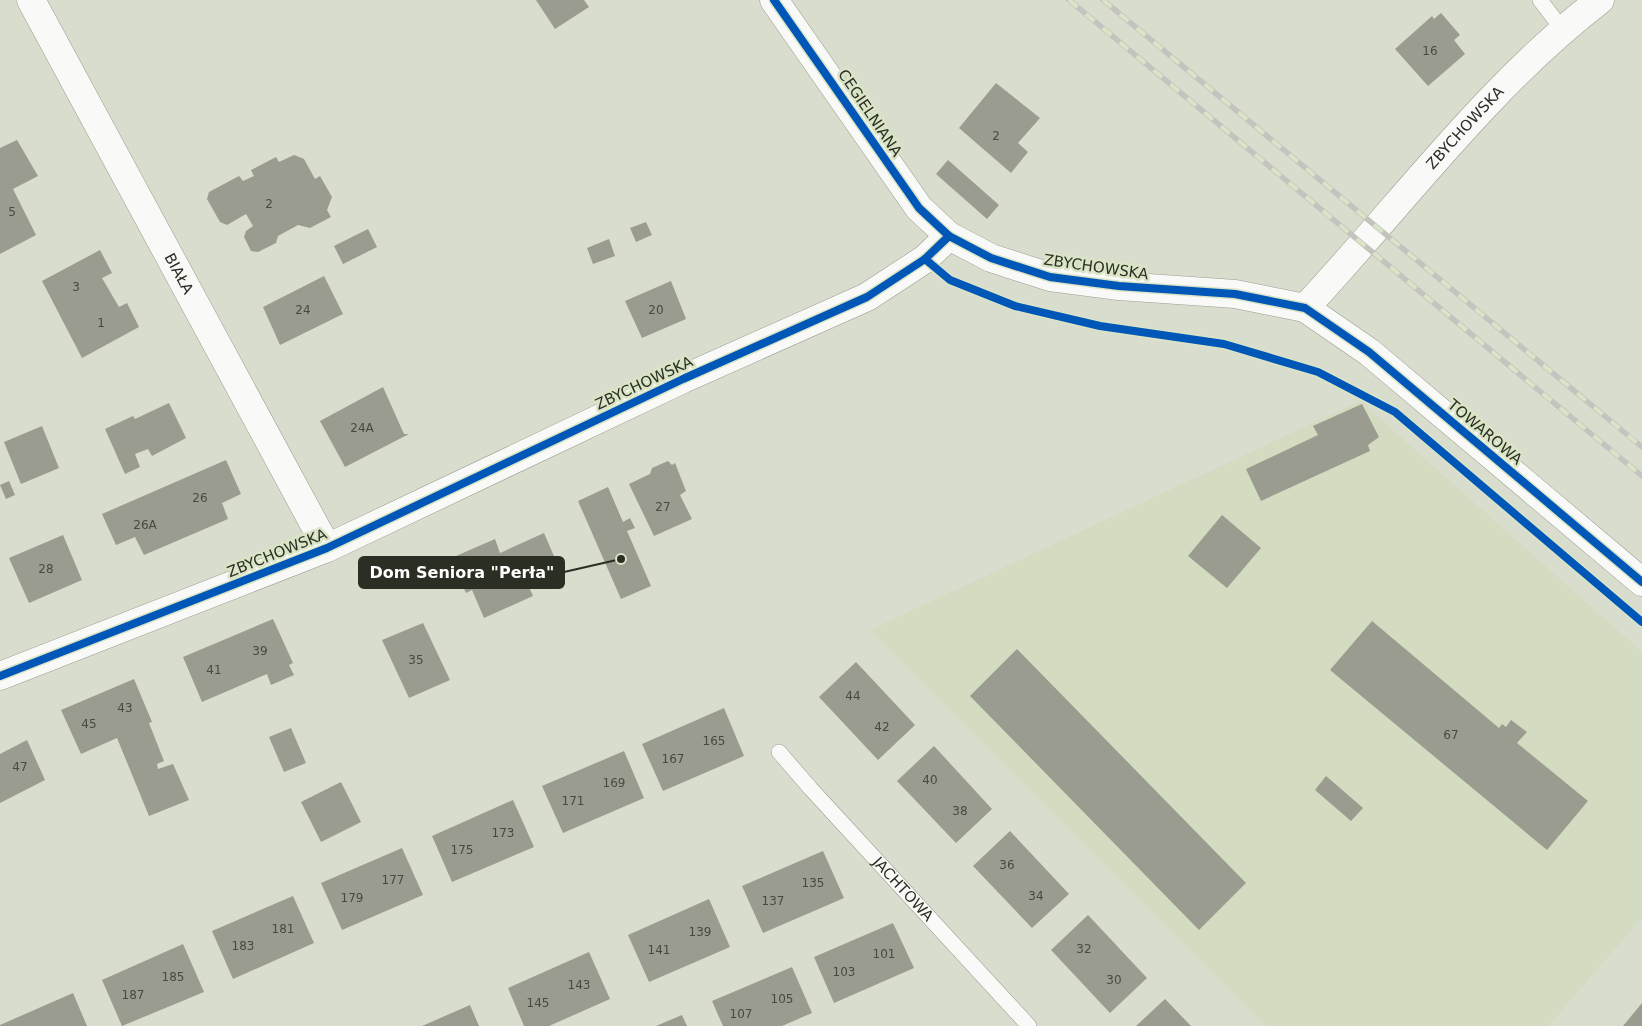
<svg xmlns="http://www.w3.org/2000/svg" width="1642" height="1026" font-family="'DejaVu Sans',sans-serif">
<rect width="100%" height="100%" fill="#d8ddcd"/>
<!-- built -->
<polygon fill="#d3dbc0" points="1360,401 1642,652 1642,918 1548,1026 1266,1026 870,630"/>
<!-- building -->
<g fill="#9a9c8f">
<polygon points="536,0 584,0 589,7 555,29"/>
<polygon points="1441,13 1460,35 1454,40 1465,54 1428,86 1395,49 1432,16 1434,19"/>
<polygon points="996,83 1040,118 1018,143 1028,152 1011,173 959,128"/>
<polygon points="17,140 38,176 13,189 36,235 0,254 0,148"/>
<polygon points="294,155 304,159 315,179 320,176 332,197 327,210 331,217 310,228 298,225 278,236 276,243 258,252 251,251 244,237 246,231 253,226 246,214 227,225 220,222 207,199 209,192 239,176 243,181 254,176 251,170 276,157 279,162"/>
<polygon points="948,160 999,205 987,219 936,174"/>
<polygon points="646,222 652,235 636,242 630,228"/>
<polygon points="368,229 377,247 343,264 334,246"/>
<polygon points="609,239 615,256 593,264 587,248"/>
<polygon points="100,250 112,273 102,278 119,307 127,303 139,327 82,358 42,281"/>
<polygon points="324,276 343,314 280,345 263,307"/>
<polygon points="671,281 686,319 642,338 625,301"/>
<polygon points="383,387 404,434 409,434 345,467 320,421"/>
<polygon points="169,403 186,438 152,456 148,449 135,454 140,467 125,474 105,429 133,416 135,419"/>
<polygon points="1362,404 1379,437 1368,445 1370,451 1261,501 1246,469 1318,435 1313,426"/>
<polygon points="42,426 59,468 21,484 4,442"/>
<polygon points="226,460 241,494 222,503 228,519 144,555 135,537 116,545 102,514"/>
<polygon points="668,461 672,465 675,463 686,491 680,495 692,519 654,536 629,484 650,474 652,468"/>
<polygon points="9,481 15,495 6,499 0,485"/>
<polygon points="608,487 623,522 630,518 635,528 627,531 651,586 621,599 578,501"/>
<polygon points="1222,515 1261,548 1227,588 1188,556"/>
<polygon points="544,533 560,570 528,585 533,596 484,618 472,590 466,593 457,574 463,571 456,556 495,539 500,553"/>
<polygon points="63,535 82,580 29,603 9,558"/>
<polygon points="273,619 293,663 289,665 294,675 271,685 267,674 202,702 183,657"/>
<polygon points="1372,621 1499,728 1502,724 1506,727 1511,720 1527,732 1517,743 1588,801 1547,850 1330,670"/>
<polygon points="423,623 450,680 409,698 382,640"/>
<polygon points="1017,649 1246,883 1199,930 970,696"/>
<polygon points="856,662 915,725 878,760 819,697"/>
<polygon points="134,679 152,722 149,723 164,761 157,764 158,769 173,764 189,800 149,816 117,738 81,754 61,710"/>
<polygon points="724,708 744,756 663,791 642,744"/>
<polygon points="291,728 306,763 284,772 269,737"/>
<polygon points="27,740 45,780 0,803 0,754"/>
<polygon points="934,746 992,809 956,843 897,781"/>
<polygon points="624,751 644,798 563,833 542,786"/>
<polygon points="1326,776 1363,808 1351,821 1315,790"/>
<polygon points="341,782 361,822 321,842 301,802"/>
<polygon points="513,800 534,847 452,882 432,836"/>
<polygon points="1010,831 1069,894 1032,928 973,866"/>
<polygon points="402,848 423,895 342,930 321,883"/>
<polygon points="823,851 844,898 763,933 742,886"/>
<polygon points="293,896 314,943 233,979 212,931"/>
<polygon points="709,899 730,947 649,982 628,935"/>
<polygon points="1088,915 1147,978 1110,1013 1051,950"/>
<polygon points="893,923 914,968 834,1003 814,957"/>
<polygon points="183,944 204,992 122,1026 102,980"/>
<polygon points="589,952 610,999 549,1026 524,1026 508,988"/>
<polygon points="792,967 812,1013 782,1026 723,1026 712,1001"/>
<polygon points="73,993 87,1026 0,1026 0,1025"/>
<polygon points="1165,999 1191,1026 1136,1026"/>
<polygon points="1642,1003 1642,1026 1623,1026"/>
<polygon points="470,1005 479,1026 422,1026 429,1023"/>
<polygon points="682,1015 687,1026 656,1026"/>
</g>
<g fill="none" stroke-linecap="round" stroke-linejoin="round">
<!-- service casing -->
<g stroke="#999d90" stroke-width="16">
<g id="service">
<polyline points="1540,0 1562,29"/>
<path id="s1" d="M779 752 811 789 1029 1026"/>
</g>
</g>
<!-- minor casing -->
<g stroke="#999d90" stroke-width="29">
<g id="minor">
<path id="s2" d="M31 0 327 548"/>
<polyline points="0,676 327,548 683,379 867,297 925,259 949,236"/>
</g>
</g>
<!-- tertiary casing -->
<g stroke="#999d90" stroke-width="29">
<g id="tertiary">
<polyline points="774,0 919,208 949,236 991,258 1050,277 1119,286 1235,294 1305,308 1369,352 1642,582"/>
<path id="s3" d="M1305 308C1402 204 1487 87 1600 0"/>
</g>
</g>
<!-- service -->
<use href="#service" stroke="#f9faf8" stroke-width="15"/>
<!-- minor -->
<use href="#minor" stroke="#f9faf8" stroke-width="28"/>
<!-- tertiary -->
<use href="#tertiary" stroke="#f9faf8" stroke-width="28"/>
<!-- rail casing -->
<g stroke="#c3c4bf" stroke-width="5.5">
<g id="rail">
<polyline points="1069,0 1642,476"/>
<polyline points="1103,0 1642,447"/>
</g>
</g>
<!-- rail -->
<use href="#rail" stroke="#dae4c6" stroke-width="4" stroke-dasharray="11" stroke-linecap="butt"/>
<!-- cycleway casing -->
<g stroke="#dae4c6" stroke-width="11">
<g id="cycleway">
<polyline points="774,0 919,208 949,236 991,258 1050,277 1119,286 1235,294 1305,308 1369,352 1642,582"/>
<polyline points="925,259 950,280 1015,306 1100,326 1224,344 1318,372 1395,412 1642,622"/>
<polyline points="0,676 327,548 683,379 867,297 925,259 949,236"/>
</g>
</g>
<!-- cycleway -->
<use href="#cycleway" stroke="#0057b8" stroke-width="8"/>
</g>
<g text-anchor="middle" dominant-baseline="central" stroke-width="5" stroke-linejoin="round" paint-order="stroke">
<!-- number labels -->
<g font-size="12" fill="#474a3e">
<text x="1430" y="51">16</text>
<text x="996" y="136">2</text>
<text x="269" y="204">2</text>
<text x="12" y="212">5</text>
<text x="76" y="287">3</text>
<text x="303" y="310">24</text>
<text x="656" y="310">20</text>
<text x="101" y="323">1</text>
<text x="362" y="428">24A</text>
<text x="200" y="498">26</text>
<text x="663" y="507">27</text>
<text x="145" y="525">26A</text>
<text x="46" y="569">28</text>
<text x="260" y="651">39</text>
<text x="416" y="660">35</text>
<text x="214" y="670">41</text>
<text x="853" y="696">44</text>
<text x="125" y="708">43</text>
<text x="89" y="724">45</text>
<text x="882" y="727">42</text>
<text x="1451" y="735">67</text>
<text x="714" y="741">165</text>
<text x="673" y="759">167</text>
<text x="20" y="767">47</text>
<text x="930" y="780">40</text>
<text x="614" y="783">169</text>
<text x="573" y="801">171</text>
<text x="960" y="811">38</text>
<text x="503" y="833">173</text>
<text x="462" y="850">175</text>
<text x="1007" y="865">36</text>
<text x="393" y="880">177</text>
<text x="813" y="883">135</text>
<text x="1036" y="896">34</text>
<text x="352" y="898">179</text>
<text x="773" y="901">137</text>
<text x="283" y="929">181</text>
<text x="700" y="932">139</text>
<text x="243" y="946">183</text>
<text x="1084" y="949">32</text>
<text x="659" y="950">141</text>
<text x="884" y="954">101</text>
<text x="844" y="972">103</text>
<text x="173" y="977">185</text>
<text x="1114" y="980">30</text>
<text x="579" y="985">143</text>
<text x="133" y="995">187</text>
<text x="782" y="999">105</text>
<text x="538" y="1003">145</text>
<text x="741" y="1014">107</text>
</g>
<!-- street labels -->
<g font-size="15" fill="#2b2e23" stroke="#dae4c6">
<text transform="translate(870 113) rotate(56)">CEGIELNIANA</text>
<text stroke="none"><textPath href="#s3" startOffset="241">ZBYCHOWSKA</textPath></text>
<text transform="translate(1096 267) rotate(8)">ZBYCHOWSKA</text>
<text stroke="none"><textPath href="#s2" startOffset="311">BIAŁA</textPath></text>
<text transform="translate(644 383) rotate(-25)">ZBYCHOWSKA</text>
<text transform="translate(1485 432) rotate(40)">TOWAROWA</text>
<text transform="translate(277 553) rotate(-22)">ZBYCHOWSKA</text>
<text stroke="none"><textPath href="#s1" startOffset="185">JACHTOWA</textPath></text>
</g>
</g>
<!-- callouts -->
<path fill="none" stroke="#2b2e23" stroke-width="2" d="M621 559L564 572"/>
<circle fill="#2b2e23" stroke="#dae4c6" stroke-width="2" cx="621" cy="559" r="5"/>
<rect fill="#2b2e23" stroke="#2b2e23" stroke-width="2" x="359" y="557" width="205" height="31" rx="5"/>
<g font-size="16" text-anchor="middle" font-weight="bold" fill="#fff">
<text x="462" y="578">Dom Seniora "Perła"</text>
</g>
</svg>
